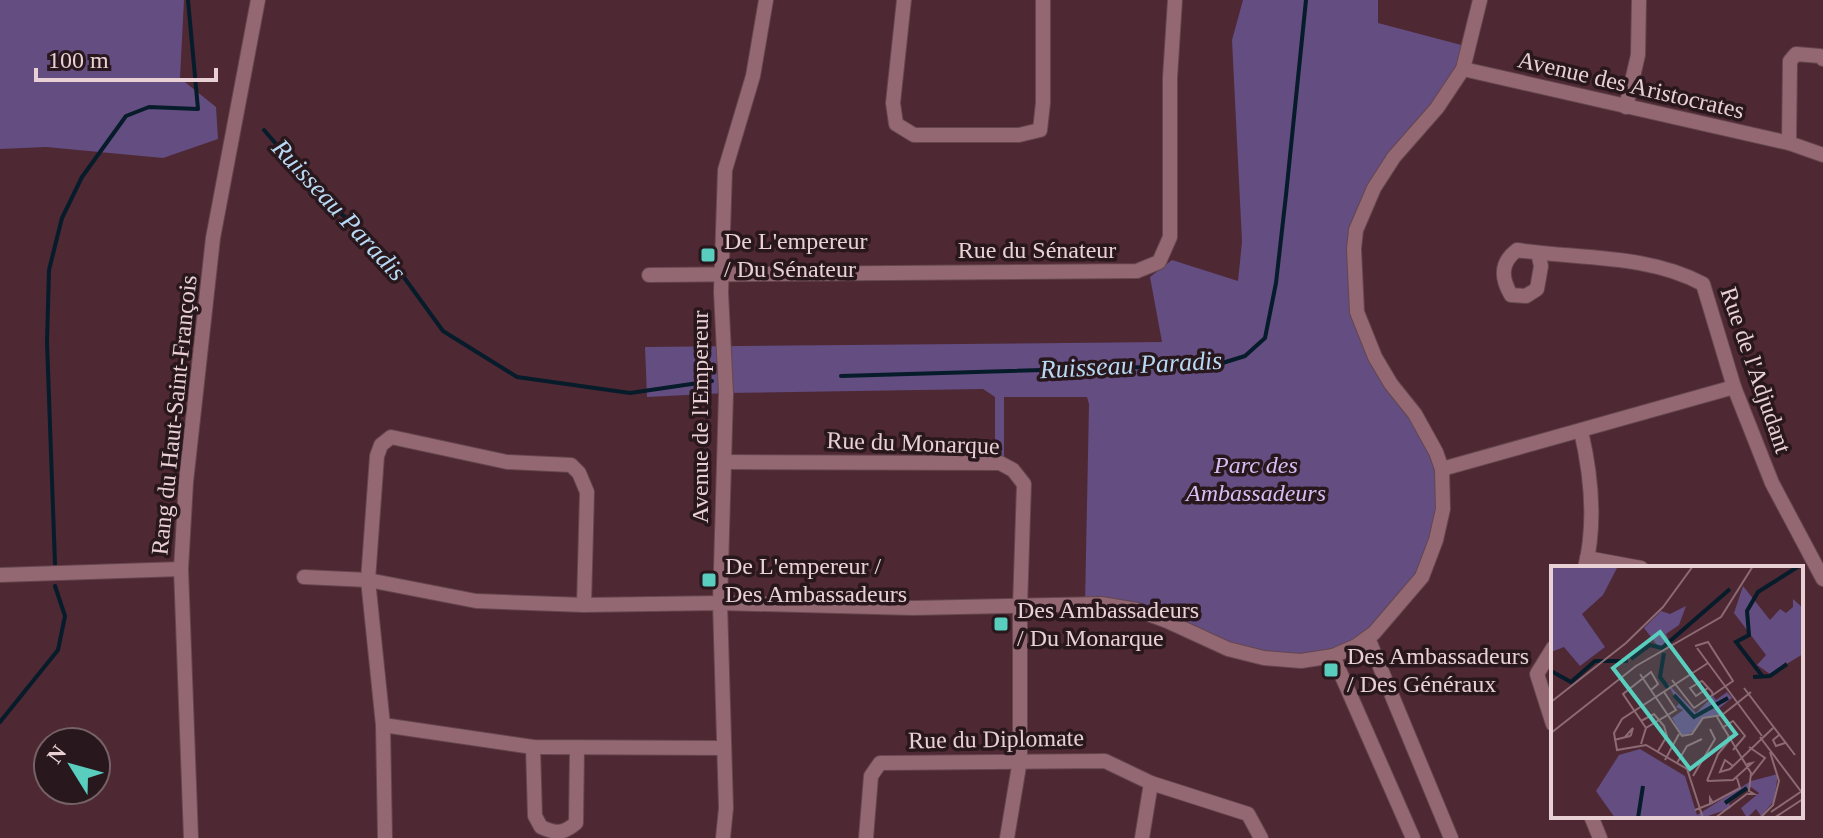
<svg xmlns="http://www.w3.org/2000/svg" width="1823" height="838" font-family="Georgia,serif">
<rect width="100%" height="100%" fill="#4e2833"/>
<!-- green -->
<g fill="#634d81">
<polygon points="0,0 184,0 180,78 216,107 218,139 163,158 46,147 0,149"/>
<polygon points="1243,0 1378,0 1378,23 1469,47 1463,69 1394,157 1356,230 1358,312 1436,452 1436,540 1399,605 1333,656 1264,658 1167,621 1085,604 1089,404 1087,397 1004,397 1004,458 995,458 995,397 983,389 726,393 647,397 645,347 1162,342 1150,277 1172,260 1238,281 1242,242 1232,40"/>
</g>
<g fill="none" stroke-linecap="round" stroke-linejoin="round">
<!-- stream -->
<g stroke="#071c2a" stroke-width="4">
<polyline points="264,130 320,195 387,254 443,331 517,377 630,393 712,381"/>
<polyline points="841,376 1216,365 1245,356 1265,338 1276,283 1286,195 1306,0"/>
<polyline points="55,564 47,342 49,270 62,218 82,177 126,116 149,107 198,109 188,0"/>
<polyline points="0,722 58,650 65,616 55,586"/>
</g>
<!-- minor casing -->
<g stroke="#65464e" stroke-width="16">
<g id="minor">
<polyline points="904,0 893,103 896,124 914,135 1019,135 1040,130 1043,103 1043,0"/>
<polyline points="1463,69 1789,143 1823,155"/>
<polyline points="1626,107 1638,55 1639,0"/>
<polyline points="1789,143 1790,61 1796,54 1820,56 1823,59"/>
<path d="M1538 253 1541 266 1537 289 1526 296 1511 295C1501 278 1500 263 1517 250 1578 259 1648 254 1703 284L1734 387 1772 483 1823 579"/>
<polyline points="649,275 1137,271 1159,262 1170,237 1170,78 1175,0"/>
<path d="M1581 431C1591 474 1596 524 1585 568"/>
<polyline points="725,462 1000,463 1013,470 1024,484 1020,607 1020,760 1007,838"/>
<polyline points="1442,469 1734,387"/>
<polyline points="1587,558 1641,568"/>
<polyline points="0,575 181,569"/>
<polyline points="304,577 368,580 476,601 584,605 720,603 913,608 1101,604 1137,610 1167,621 1228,649 1264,658 1301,661 1333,656 1356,646 1374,633 1422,577 1436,540 1443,509 1442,469 1436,452 1415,414 1391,384 1375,357 1357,312 1354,249 1356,230 1374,188 1394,157 1437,108 1463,69 1480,0"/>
<polyline points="1368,638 1451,838"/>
<polyline points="1553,648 1537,674 1553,724"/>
<polyline points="1333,656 1413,838"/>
<polyline points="383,725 533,747 724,748"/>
<path d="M533 747 535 816 541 827C556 834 563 834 576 823L577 749"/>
<polyline points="1591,816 1600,838"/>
<polyline points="191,838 181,569 186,482 213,238 258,0"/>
<polyline points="385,838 383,725 368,580 377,456 381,445 391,437 507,462 571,465 579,473 587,492 584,605"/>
<polyline points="723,838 726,808 720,603 726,393 721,292 725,170 753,76 766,0"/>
<polyline points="866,838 871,776 880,763 1105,761 1151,783 1248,814 1261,838"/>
<polyline points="1142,838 1151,783"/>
</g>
</g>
<!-- minor -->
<use href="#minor" stroke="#936873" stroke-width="14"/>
</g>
<!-- markers -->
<g fill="#59cebe" stroke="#28171c" stroke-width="3">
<rect x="700" y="247" width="16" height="16" rx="4"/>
<rect x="701" y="572" width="16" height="16" rx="4"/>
<rect x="993" y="616" width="16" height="16" rx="4"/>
<rect x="1323" y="662" width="16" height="16" rx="4"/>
</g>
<g text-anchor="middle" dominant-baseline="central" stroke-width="7" stroke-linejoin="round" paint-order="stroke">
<!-- street labels -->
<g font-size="24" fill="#e9d0d5" stroke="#28171c">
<text transform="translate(1631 85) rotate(13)">Avenue des Aristocrates</text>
<text x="1037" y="250">Rue du Sénateur</text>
<text transform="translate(1756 370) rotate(71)">Rue de l'Adjudant</text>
<text transform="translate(174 415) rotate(-84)">Rang du Haut-Saint-François</text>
<text transform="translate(700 417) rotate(-90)">Avenue de l'Empereur</text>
<text transform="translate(913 443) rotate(2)">Rue du Monarque</text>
<text transform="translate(996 739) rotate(-1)">Rue du Diplomate</text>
</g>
<!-- poi labels -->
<g font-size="24" fill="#e9d0d5" stroke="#28171c" text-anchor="start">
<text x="724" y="241">De L'empereur<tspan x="724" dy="28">/ Du Sénateur</tspan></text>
<text x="725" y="566">De L'empereur /<tspan x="725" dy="28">Des Ambassadeurs</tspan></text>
<text x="1017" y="610">Des Ambassadeurs<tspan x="1017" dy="28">/ Du Monarque</tspan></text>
<text x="1347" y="656">Des Ambassadeurs<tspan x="1347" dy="28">/ Des Généraux</tspan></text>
</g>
<!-- park labels -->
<g font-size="24" font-style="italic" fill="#d4bff4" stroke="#28171c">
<text x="1256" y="465">Parc des<tspan x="1256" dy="28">Ambassadeurs</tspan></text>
</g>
<!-- water labels -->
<g font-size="26" font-style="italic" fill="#b8d9f4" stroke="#28171c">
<text transform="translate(339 210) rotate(47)">Ruisseau Paradis</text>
<text transform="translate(1131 365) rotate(-3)">Ruisseau Paradis</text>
</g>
</g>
<!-- overview -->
<g transform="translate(1551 566)">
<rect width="252" height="252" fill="#4e2833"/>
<path d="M0 0H67L52 29 31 48 54 81 29 100 13 81 0 86ZM192 20 219 54 229 43 235 47 242 41V33L252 42V88L219 108 206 99 215 89 183 47ZM135 40 128 59 115 68 118 75 110 84 93 62 110 45 119 48ZM116 117 145 147 162 130 165 134 176 126 181 132 166 144 168 150 153 152 144 165 131 170 121 152 132 144 125 141 128 138ZM89 183 134 210 146 249 200 215 227 208 223 235 210 250 205 243 196 252 190 242 208 227 200 221 178 237 180 242 157 250 64 252 45 225 68 189Z" fill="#634d81"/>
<path fill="none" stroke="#071c2a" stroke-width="4" d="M113 87 109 111 117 122M80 93 99 79 111 82 179 23M0 105 20 116 44 95H77M202 111 219 110 236 98M212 111 185 76 198 69 196 45 207 26 248 0M123 129 143 151 177 132M174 237 196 222M87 252 92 220"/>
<path fill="none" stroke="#8c6b74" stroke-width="2" d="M146 82 211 170M89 108 131 170 141 168 152 152 171 149 200 126M121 114 143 142 182 115 157 76 144 80M157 122 145 130 139 122 151 115 152 116 161 126 162 130M193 122 244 189M0 136 75 77 112 41 142 0M166 151 200 207 198 225 203 228H197M90 155 103 148 113 160 116 170 107 185M95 162 72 128 100 106 107 118 100 124M171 162 182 155 194 170 182 184M0 167 85 100 170 51 202 0M228 169 222 174 225 180 234 177M209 171 252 228M63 174 79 170 80 169 82 162 74 171M90 178 95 162 125 144 113 126M198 181 214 192 200 210M114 194 128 168M126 197 136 180 151 173M182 200 174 194 169 206 179 203 222 162M142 210 164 173 159 163M156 215 167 188 182 170 176 172M156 215 182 214 201 197 196 198M159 238 189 222 186 212M144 244 159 238V232L162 237M220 246 251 225M152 252 136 203 95 179 66 184 63 167 71 153 157 97M164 252 197 227M209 252 222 239 228 215 219 186M223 252 252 233"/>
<path fill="#59cebe" fill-opacity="0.15" stroke="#59cebe" stroke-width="4" d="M109 66 185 168 139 203 62 102Z"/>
<rect width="252" height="252" fill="none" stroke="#e9d0d5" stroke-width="4"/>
</g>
<!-- north arrow -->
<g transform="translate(72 766) rotate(307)"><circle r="38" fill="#28171c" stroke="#756166" stroke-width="2"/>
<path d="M0-6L14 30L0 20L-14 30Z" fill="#59cebe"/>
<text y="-12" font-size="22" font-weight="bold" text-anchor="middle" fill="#e9d0d5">N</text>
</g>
<!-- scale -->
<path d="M36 68v12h180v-12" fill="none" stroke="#e9d0d5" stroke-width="4"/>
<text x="48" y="68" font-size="24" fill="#e9d0d5" stroke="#28171c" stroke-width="6" paint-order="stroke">100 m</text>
</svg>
